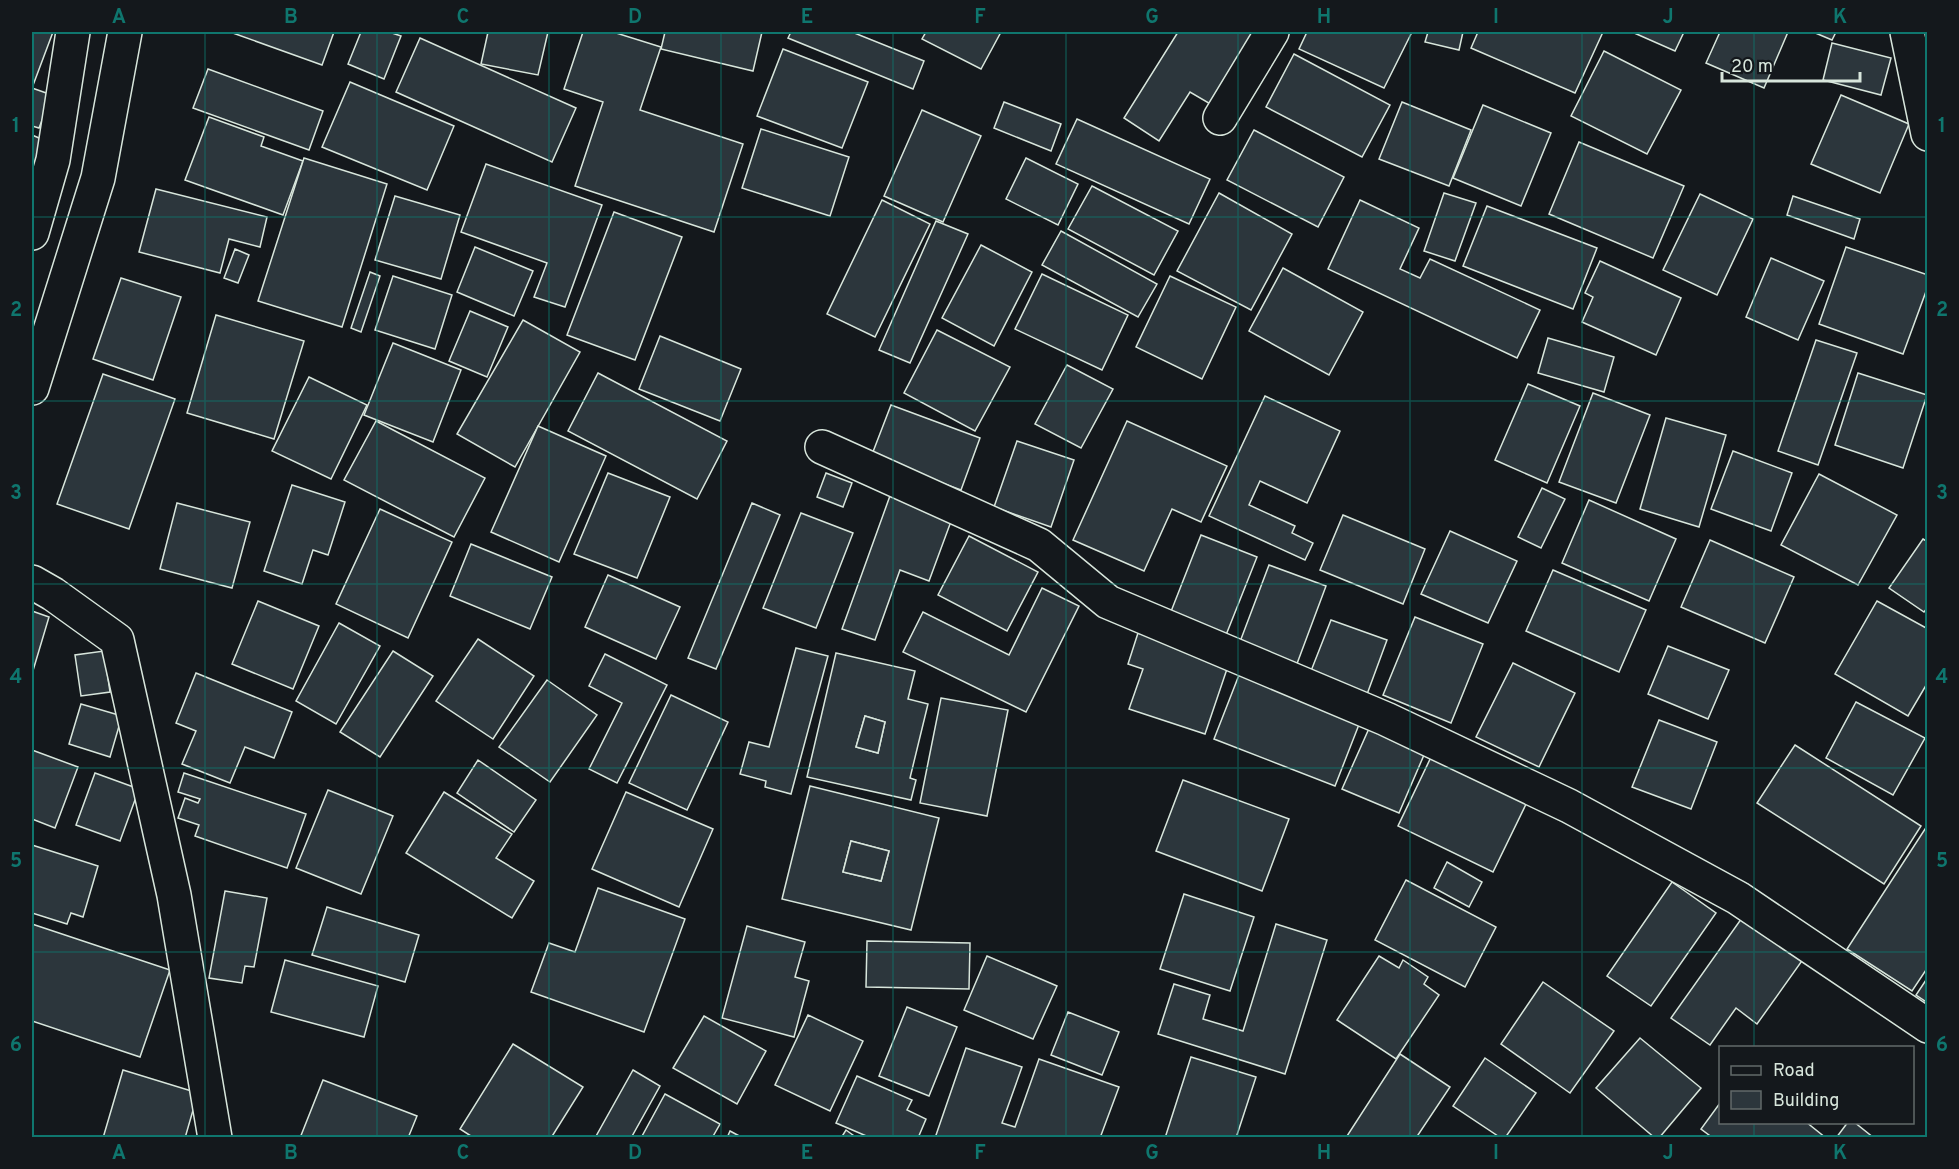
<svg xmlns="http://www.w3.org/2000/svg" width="1959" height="1169" font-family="Overpass,sans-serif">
<rect width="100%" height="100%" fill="#14181c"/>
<!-- building -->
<g fill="#2c363c" stroke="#d8e6dc" stroke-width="1.5" fill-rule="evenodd">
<polygon points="32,32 53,32 32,88 52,95 39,128 32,126"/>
<polygon points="230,32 334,32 322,65"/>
<polygon points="361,32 389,32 401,36 384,79 348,64"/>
<polygon points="488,32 548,32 538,75 481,64"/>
<polygon points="583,32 613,32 661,47 640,110 743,144 714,232 575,186 603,102 564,89"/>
<polygon points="665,32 762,32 753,71 661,49"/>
<polygon points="791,32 852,32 924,61 913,89 788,38"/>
<polygon points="926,32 1001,32 981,69 922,39"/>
<polygon points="1178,32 1258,32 1212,105 1190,92 1159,141 1124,118"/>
<polygon points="1307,32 1412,32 1384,88 1299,49"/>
<polygon points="1428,32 1463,32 1459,50 1425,42"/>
<polygon points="1478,32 1603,32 1575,93 1471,48"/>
<polygon points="1632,32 1684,32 1675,51"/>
<polygon points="1720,32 1788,32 1764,88 1706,63"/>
<polygon points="1813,32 1836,32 1832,40"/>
<polygon points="420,38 576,108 552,162 396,92"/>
<polygon points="1832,43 1891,58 1881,95 1823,80"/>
<polygon points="783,49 868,82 842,148 757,116"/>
<polygon points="1604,51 1681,90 1647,154 1571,116"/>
<polygon points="1294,54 1390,105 1362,157 1266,107"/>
<polygon points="208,69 323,111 309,150 193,108"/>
<polygon points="350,82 454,126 427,190 322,147"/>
<polygon points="1841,95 1909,124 1880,193 1811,164"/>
<polygon points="1004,102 1061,124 1051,151 994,128"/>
<polygon points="1402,102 1471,130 1449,186 1379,159"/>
<polygon points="1483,105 1551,133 1521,206 1453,178"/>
<polygon points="922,110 981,136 943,222 884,196"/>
<polygon points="209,117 264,137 261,146 303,161 283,215 185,180"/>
<polygon points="1077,119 1210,179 1189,224 1056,164"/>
<polygon points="761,129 849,157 830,216 742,188"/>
<polygon points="1254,130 1344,177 1318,227 1227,180"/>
<polygon points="32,135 46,141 32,175"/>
<polygon points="1579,142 1684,186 1653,258 1549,214"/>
<polygon points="304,158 387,184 342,327 258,301"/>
<polygon points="1026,158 1078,184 1058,225 1006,199"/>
<polygon points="486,164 602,205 565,307 534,297 547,263 461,232"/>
<polygon points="1092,186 1178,231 1154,275 1068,229"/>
<polygon points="156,189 267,217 260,247 229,239 220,273 139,252"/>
<polygon points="1219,193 1292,234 1251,310 1177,271"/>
<polygon points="1444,193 1476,203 1455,261 1424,251"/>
<polygon points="1700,194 1753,219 1717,295 1663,270"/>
<polygon points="395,196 460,215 441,279 375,260"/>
<polygon points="1793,196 1860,219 1854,239 1787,215"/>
<polygon points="882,200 930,224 875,337 827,314"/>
<polygon points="1360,200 1419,228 1400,269 1420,278 1430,259 1540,310 1517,358 1328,269"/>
<polygon points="1487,206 1597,248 1573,309 1463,266"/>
<polygon points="614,212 682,237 635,360 567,335"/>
<polygon points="936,221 968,234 910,363 879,350"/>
<polygon points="1061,231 1157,284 1138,317 1042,265"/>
<polygon points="981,245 1032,272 994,346 942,318"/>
<polygon points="475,247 533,271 514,316 457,292"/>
<polygon points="1846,247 1928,275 1928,286 1903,354 1819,324"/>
<polygon points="235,249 249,255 238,283 224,278"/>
<polygon points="1771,258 1824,281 1798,340 1746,317"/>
<polygon points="1600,261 1681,298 1656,355 1582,322 1593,297 1585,293"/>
<polygon points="1283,268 1363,312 1329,375 1249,331"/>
<polygon points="370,272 380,276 361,332 351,328"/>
<polygon points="1042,274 1128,315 1102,370 1015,329"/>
<polygon points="393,276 452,295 435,349 375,330"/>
<polygon points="1170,276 1236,307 1202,379 1136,347"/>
<polygon points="121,278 181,297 153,380 93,359"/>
<polygon points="470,311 508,327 487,377 449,361"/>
<polygon points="216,315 304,341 274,439 187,413"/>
<polygon points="523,320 580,352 515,467 457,434"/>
<polygon points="937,330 1010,367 975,431 904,393"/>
<polygon points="660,336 741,369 720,421 639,389"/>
<polygon points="1548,338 1614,357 1604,392 1538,373"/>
<polygon points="1816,340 1857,353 1818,465 1778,451"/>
<polygon points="393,343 461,370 433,442 364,415"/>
<polygon points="1067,365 1113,389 1081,448 1035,424"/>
<polygon points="598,373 727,441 697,499 568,431"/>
<polygon points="1858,373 1927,395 1903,468 1835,445"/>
<polygon points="103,374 175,399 129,529 57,504"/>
<polygon points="309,377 367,405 331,479 272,451"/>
<polygon points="1528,384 1580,406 1547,483 1495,460"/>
<polygon points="1593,393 1650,415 1616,503 1559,482"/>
<polygon points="1265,396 1340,431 1307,503 1260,481 1249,505 1295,526 1292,533 1313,543 1305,560 1209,516"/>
<polygon points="891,405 980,438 961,490 871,457"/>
<polygon points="1666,418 1726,435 1699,527 1640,509"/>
<polygon points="376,421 485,478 454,537 344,480"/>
<polygon points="1127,421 1227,466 1201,522 1172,509 1144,571 1073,540"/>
<polygon points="538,426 606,456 559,562 491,532"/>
<polygon points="1017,441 1074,460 1051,527 994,507"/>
<polygon points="1733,451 1792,473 1771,531 1711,509"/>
<polygon points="608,473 670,497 637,578 574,554"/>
<polygon points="826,473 852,483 843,507 817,497"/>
<polygon points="1819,474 1897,515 1858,585 1781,545"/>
<polygon points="292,485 345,502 328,555 313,550 302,584 264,571"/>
<polygon points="1542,488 1565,499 1541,548 1518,537"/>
<polygon points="891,493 953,516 929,581 900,570 875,640 842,629"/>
<polygon points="1589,500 1676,539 1649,601 1562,563"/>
<polygon points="177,503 250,522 232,588 160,569"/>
<polygon points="752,503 780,515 716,669 688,658"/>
<polygon points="380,509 452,542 408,638 336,604"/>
<polygon points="801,513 853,533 816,628 763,608"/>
<polygon points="1343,515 1425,549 1403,604 1320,570"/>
<polygon points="1450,531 1517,561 1488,623 1421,594"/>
<polygon points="1201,535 1257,557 1226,635 1170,614"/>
<polygon points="969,536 1038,572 1007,631 938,595"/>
<polygon points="1923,539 1928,542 1928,607 1924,612 1889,588"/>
<polygon points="1710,540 1794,577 1765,643 1681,607"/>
<polygon points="471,544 552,577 530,629 450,596"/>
<polygon points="1269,565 1326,586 1295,669 1238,647"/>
<polygon points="1553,570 1646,610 1619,672 1526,631"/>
<polygon points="608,575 680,607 656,659 585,627"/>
<polygon points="1042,588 1079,606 1026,712 903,652 923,612 1009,655"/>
<polygon points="258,601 319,626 293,689 232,664"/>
<polygon points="1877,601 1928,629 1928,682 1908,716 1835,674"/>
<polygon points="32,611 49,617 32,674"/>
<polygon points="1415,617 1483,644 1451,723 1383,695"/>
<polygon points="1331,620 1387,640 1366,697 1309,676"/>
<polygon points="339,623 380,646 336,724 296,701"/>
<polygon points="1138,633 1229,663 1205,734 1129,709 1143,669 1128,664"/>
<polygon points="478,639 534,676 493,739 436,701"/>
<polygon points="1668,646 1729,670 1708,719 1648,694"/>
<polygon points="796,648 828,656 791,794 765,787 766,781 740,774 749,742 769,747"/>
<polygon points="104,651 110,692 81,696 75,655"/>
<polygon points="393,651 433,676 380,757 340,732"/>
<path d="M836 653 915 671 908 699 928 704 910 778 916 780 911 800 807 777ZM865 716 885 722 878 753 856 747Z"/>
<polygon points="605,654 667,685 617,783 589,769 622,703 589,686"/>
<polygon points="1513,663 1575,693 1539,767 1476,737"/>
<polygon points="196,673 292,712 274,758 245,747 230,783 182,764 196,731 176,723"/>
<polygon points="1239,675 1360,722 1335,786 1214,739"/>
<polygon points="547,680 597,715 550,782 499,747"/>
<polygon points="671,695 728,722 687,810 629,783"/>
<polygon points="941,698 1008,710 987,816 920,803"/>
<polygon points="1856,702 1925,738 1893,795 1826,758"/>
<polygon points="81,704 122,716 110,757 69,744"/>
<polygon points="865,716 885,722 878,753 856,747"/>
<polygon points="1659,720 1717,742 1691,809 1632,787"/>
<polygon points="1371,724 1427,748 1399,813 1342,789"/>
<polygon points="1795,745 1921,826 1884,884 1757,803"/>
<polygon points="32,750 78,767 55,828 32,819"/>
<polygon points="1433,753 1529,798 1493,872 1398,826"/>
<polygon points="478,760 536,800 514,832 457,793"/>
<polygon points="95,773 139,789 120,841 76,825"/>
<polygon points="184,773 306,814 287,868 195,836 199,825 178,818 185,798 198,803 200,799 178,792"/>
<polygon points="1183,780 1289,819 1262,891 1156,851"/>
<path d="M810 786 939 818 911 930 782 899ZM851 841 889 851 881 881 843 872Z"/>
<polygon points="328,790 393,816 361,894 296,868"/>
<polygon points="444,792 512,834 496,858 534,881 512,918 406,853"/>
<polygon points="626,792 713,829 679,907 592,869"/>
<polygon points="1927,826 1928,967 1912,991 1847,949"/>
<polygon points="851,841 889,851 881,881 843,872"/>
<polygon points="32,845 98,866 83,917 71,913 67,924 32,913"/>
<polygon points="1447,862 1482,882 1469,907 1434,888"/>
<polygon points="1406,880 1496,927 1465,987 1375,940"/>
<polygon points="1672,882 1716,913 1651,1006 1607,976"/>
<polygon points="598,888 685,919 644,1032 531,992 549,943 575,952"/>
<polygon points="225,891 267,898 254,967 245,966 242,983 209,978"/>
<polygon points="1184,894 1254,917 1230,991 1160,969"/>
<polygon points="327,907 419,935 405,982 312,955"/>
<polygon points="1744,915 1804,958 1757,1024 1736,1008 1710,1045 1671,1018"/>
<polygon points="32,924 170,970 140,1057 32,1021"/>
<polygon points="1276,924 1327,940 1285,1074 1158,1034 1174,984 1210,995 1203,1019 1243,1031"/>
<polygon points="747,926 805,942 795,977 809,981 794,1037 722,1018"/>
<polygon points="867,941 970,943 969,989 866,987"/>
<polygon points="987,956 1057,986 1033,1039 964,1010"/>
<polygon points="1379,956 1399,968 1403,960 1428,977 1424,984 1439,995 1396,1059 1337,1020"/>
<polygon points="285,960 378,986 364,1037 271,1012"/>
<polygon points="1928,977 1928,1003 1916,995"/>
<polygon points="1543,982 1614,1031 1570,1093 1501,1044"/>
<polygon points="907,1007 957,1027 929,1096 879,1076"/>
<polygon points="1068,1012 1119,1032 1102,1075 1051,1055"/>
<polygon points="808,1015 863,1041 830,1111 775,1085"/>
<polygon points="704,1016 766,1051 737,1104 673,1068"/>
<polygon points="1640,1038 1701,1088 1659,1138 1655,1138 1596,1088"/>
<polygon points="513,1044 583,1087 551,1138 474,1138 460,1129"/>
<polygon points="966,1048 1022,1067 1002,1123 1015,1127 1039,1059 1119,1087 1100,1138 935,1138"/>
<polygon points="1400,1054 1450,1087 1416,1138 1350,1138 1347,1136"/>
<polygon points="1191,1057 1256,1077 1236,1138 1165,1138"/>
<polygon points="1485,1058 1536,1093 1505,1138 1501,1138 1453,1106"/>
<polygon points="123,1070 198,1093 185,1138 103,1138"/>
<polygon points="633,1070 660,1086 631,1138 595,1138"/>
<polygon points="857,1076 912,1100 907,1110 926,1119 918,1138 871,1138 836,1123"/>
<polygon points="323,1080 417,1116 408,1138 300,1138"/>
<polygon points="665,1094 720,1124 712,1138 641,1138"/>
<polygon points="1720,1103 1720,1122 1806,1122 1826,1138 1713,1138 1701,1129"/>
<polygon points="1848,1122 1854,1122 1874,1138 1836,1138"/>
<polygon points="846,1130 857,1138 841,1138"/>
<polygon points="730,1131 743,1138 727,1138"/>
</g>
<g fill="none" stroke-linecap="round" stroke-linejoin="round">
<!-- minor casing -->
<g stroke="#d8e6dc" stroke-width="36">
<g id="minor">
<polyline points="1907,32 1928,134"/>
<polyline points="1220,118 1272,32"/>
<polyline points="822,447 1039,545 1108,602 1386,719 1569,806 1738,898 1928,1026"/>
<polyline points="32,582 53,594 117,640 174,895 215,1138"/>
</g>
</g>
<!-- major casing -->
<g stroke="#d8e6dc" stroke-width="36">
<g id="major">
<polyline points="32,233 53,160 73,32"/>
<polyline points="32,388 98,178 125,32"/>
</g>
</g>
<!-- minor -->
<use href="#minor" stroke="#14181c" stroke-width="33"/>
<!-- major -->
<use href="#major" stroke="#14181c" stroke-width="33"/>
</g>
<!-- grid -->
<path fill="none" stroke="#0f766e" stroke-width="1.5" stroke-opacity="0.55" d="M205 32V1138M377 32V1138M549 32V1138M721 32V1138M893 32V1138M1066 32V1138M1238 32V1138M1410 32V1138M1582 32V1138M1754 32V1048M32 217H1928M32 401H1928M32 584H1928M32 768H1928M32 952H1928M1754 1122V1138"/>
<!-- border -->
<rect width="1959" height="1169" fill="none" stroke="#14181c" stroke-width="66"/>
<!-- legend -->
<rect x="1719" y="1046" width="195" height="78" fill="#14181c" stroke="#626a69" stroke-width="1.5"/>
<rect x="1731" y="1066" width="30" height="9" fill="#14181c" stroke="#626a69" stroke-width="1.5"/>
<text x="1773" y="1076" font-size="18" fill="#d8e6dc">Road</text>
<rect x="1731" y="1091" width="30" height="18" fill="#2c363c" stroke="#626a69" stroke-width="1.5"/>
<text x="1773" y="1106" font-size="18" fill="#d8e6dc">Building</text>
<!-- scale -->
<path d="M1722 72v9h138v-9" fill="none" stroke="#d8e6dc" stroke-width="3"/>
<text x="1731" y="72" font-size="18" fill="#d8e6dc" stroke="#14181c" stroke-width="4.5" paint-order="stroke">20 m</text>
<rect x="33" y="33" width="1893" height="1103" fill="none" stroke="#0f766e" stroke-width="2"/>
<g font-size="20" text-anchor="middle" font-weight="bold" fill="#0f766e">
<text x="119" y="23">A</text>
<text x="291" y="23">B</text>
<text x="463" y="23">C</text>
<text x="635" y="23">D</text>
<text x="807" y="23">E</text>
<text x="980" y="23">F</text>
<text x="1152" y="23">G</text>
<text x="1324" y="23">H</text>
<text x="1496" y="23">I</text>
<text x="1668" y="23">J</text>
<text x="1840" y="23">K</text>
<text x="16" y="132">1</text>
<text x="1942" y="132">1</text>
<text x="16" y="316">2</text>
<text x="1942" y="316">2</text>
<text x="16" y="499">3</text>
<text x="1942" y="499">3</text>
<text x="16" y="683">4</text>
<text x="1942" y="683">4</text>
<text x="16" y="867">5</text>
<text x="1942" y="867">5</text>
<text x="16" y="1051">6</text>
<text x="1942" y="1051">6</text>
<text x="119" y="1159">A</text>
<text x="291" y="1159">B</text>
<text x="463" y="1159">C</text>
<text x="635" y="1159">D</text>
<text x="807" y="1159">E</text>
<text x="980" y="1159">F</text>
<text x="1152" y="1159">G</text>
<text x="1324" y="1159">H</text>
<text x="1496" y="1159">I</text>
<text x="1668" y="1159">J</text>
<text x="1840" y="1159">K</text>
</g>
</svg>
